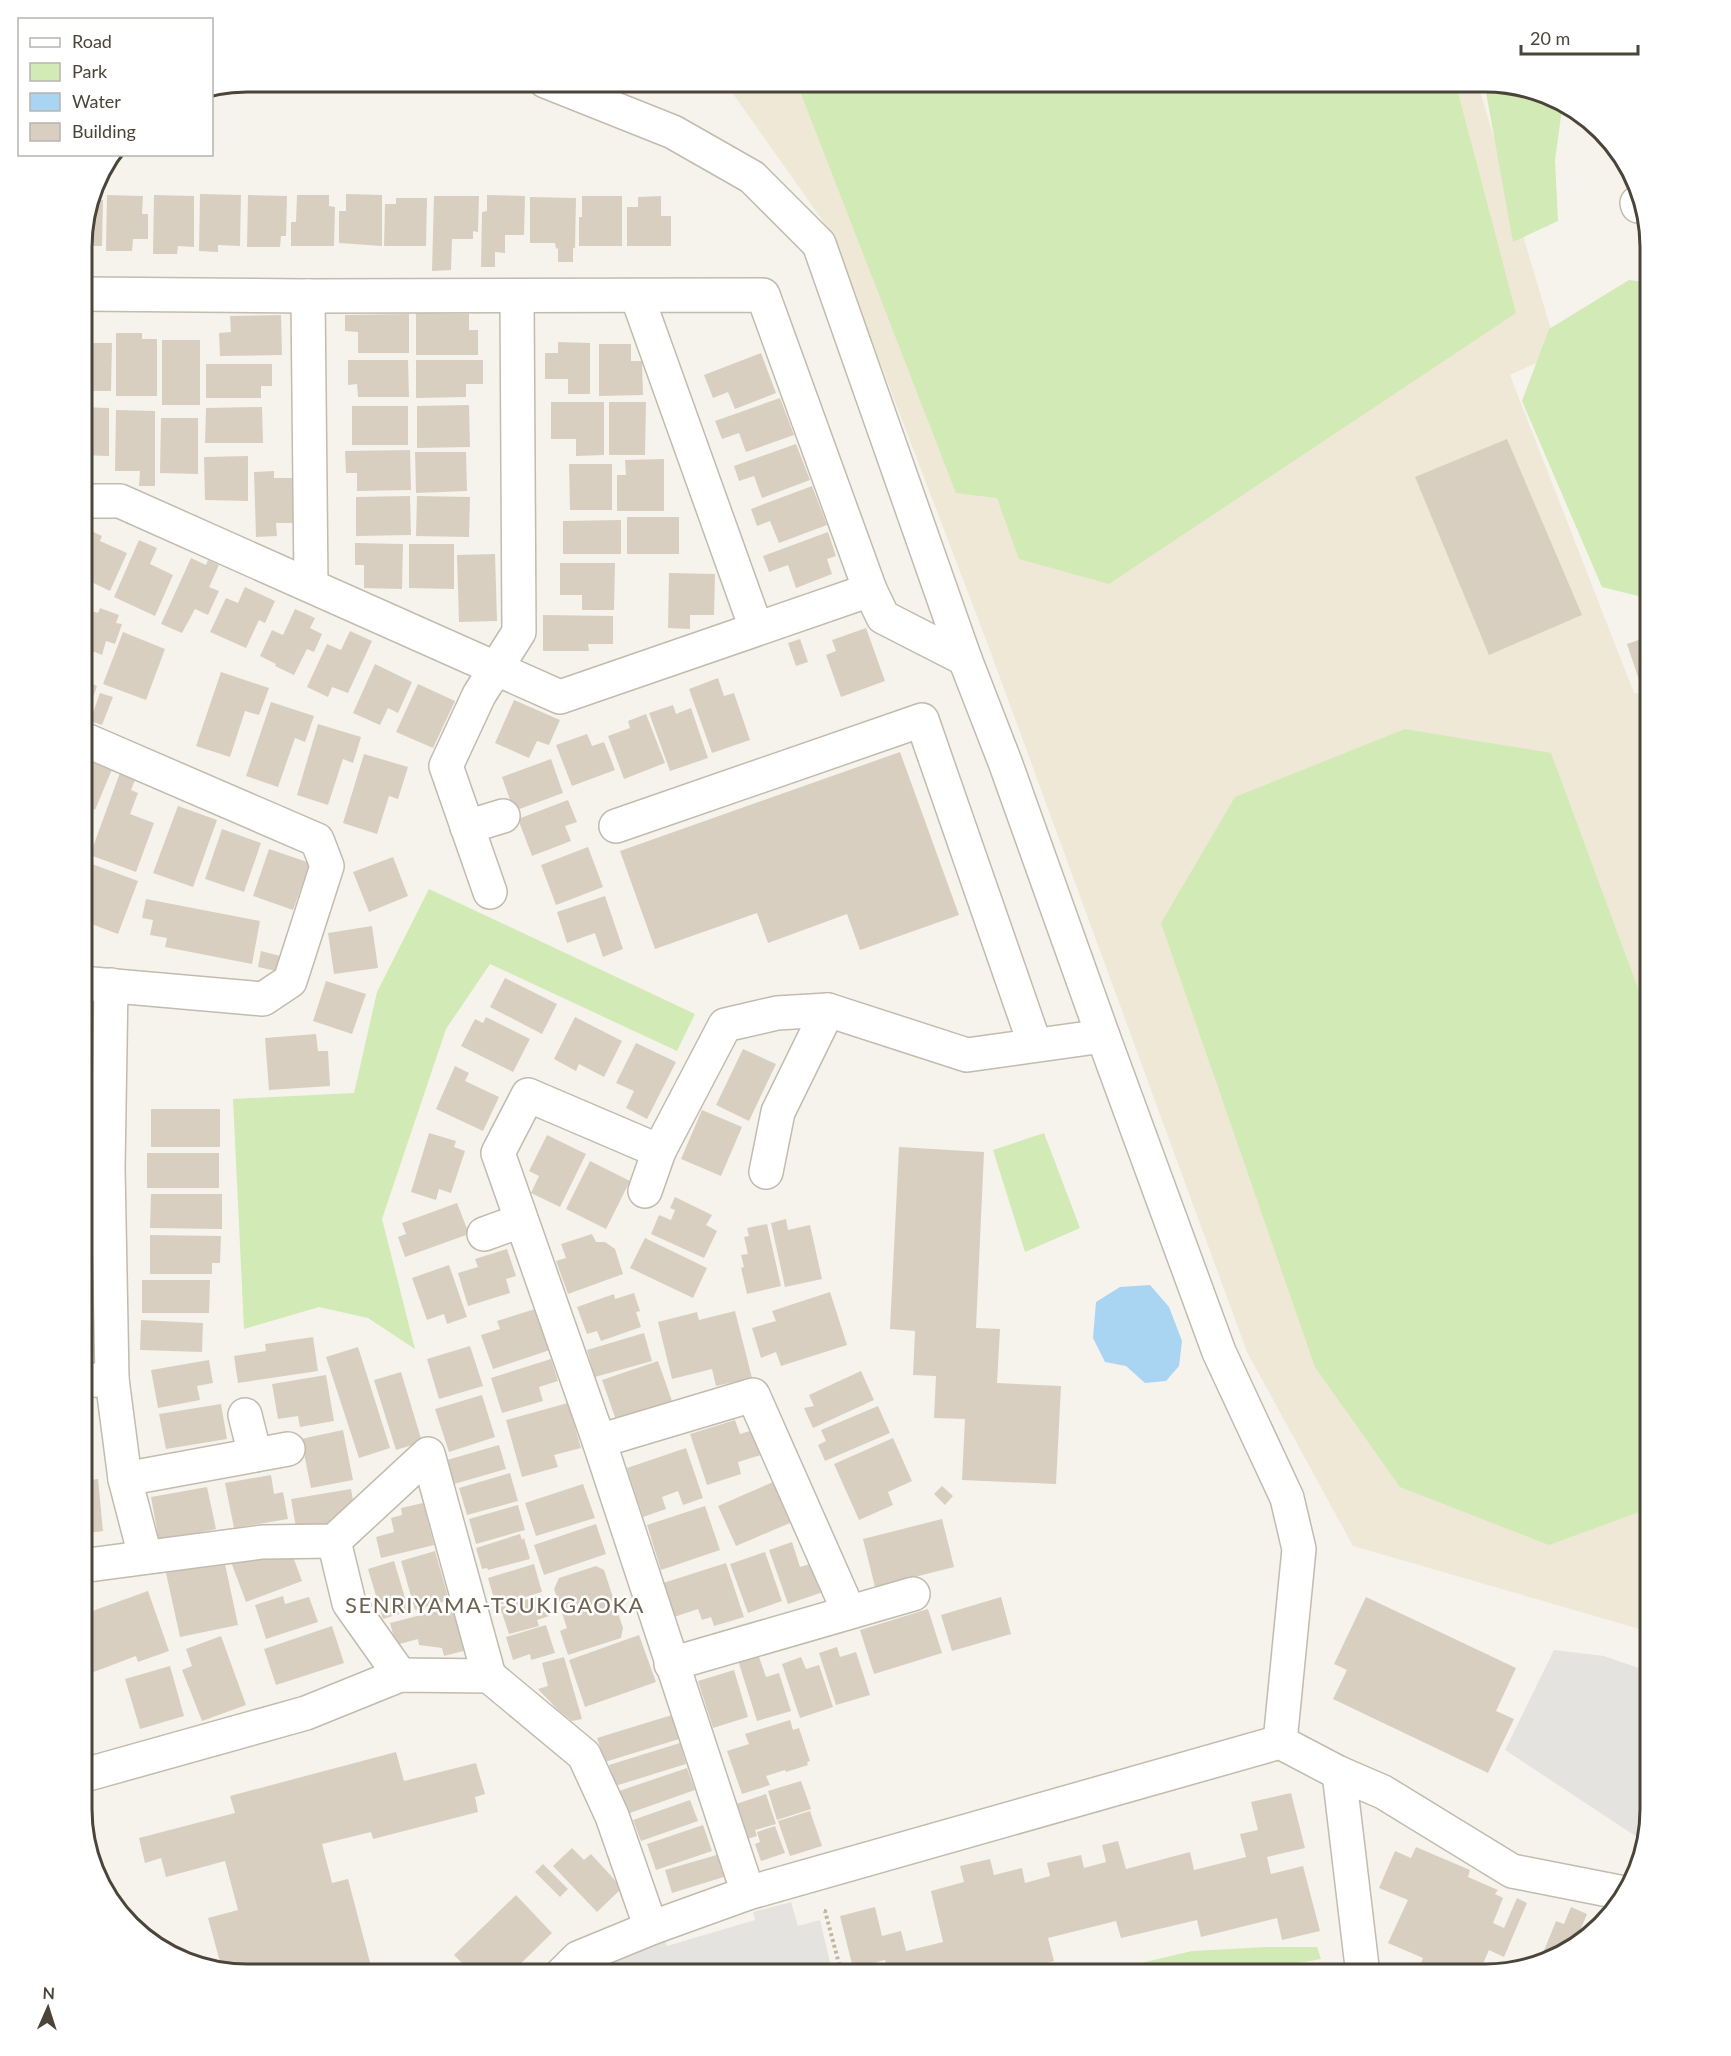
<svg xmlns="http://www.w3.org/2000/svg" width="1731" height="2056" font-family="Lato,sans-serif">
<rect width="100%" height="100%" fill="#f6f3ec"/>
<!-- education -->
<polygon fill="#efe8d6" points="724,81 1477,81 1558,353 1510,375 1634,693 1650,695 1650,1632 1353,1546 1247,1352 988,645 830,231"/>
<!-- green -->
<g fill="#d2eab5">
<polygon points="796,81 1455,81 1516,313 1109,584 1019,559 997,498 956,493"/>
<polygon points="1484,81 1495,81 1563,102 1555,160 1558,221 1513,242"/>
<polygon points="1629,280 1650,283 1650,599 1602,587 1522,401 1549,329"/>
<polygon points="1405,729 1551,753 1650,1021 1650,1508 1549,1545 1400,1487 1315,1367 1161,923 1235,797"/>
<polygon points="429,889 695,1014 677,1051 490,964 446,1029 382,1219 415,1349 368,1318 319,1307 244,1329 233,1099 354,1093 377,992"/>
<polygon points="1044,1133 1080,1228 1025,1252 993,1150"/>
<polygon points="1267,1947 1317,1947 1321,1959 1228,1975 1090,1975 1192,1951"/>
</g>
<!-- parking -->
<g fill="#e5e3e0">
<polygon points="1554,1650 1604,1656 1650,1672 1650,1810 1643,1841 1505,1750"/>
<polygon points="791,1902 798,1926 820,1920 833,1975 586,1975 616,1955 663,1936 667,1946 755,1920 753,1912"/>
</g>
<!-- water -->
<polygon fill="#a9d4f2" points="1150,1285 1169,1307 1182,1341 1179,1366 1166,1381 1145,1383 1126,1366 1105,1362 1093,1338 1096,1302 1120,1287"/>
<!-- building -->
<g fill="#d8cfc1">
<polygon points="200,194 241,195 240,246 218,245 218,252 199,251"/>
<polygon points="346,194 382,195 382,246 339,243 339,211 346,211"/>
<polygon points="107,195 143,196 142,214 148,214 148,239 133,239 132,251 106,251"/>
<polygon points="154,195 194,196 194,247 178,246 177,254 153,254"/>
<polygon points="248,195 287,196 286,236 281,236 280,247 247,247"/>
<polygon points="297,195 329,195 329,206 335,207 334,246 291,246 291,222 296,222"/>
<polygon points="487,195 525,196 524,235 505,235 505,253 495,252 495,267 481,267 482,212 487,211"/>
<polygon points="434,196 479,196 478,232 473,231 473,239 452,239 451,270 432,271"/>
<polygon points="582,196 622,196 622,246 579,246 579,217 582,217"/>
<polygon points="661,196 661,216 671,216 671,246 627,246 627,207 638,207 638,197"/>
<polygon points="530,197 576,198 575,248 573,248 573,262 558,262 558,248 556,249 555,243 530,243"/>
<polygon points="396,198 427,198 426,246 384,246 385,204 396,204"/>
<polygon points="91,200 103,200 102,246 81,246 81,235"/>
<polygon points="416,313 469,314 469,330 478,330 478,355 416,355"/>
<polygon points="409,314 409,353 358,353 358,332 345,331 345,315"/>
<polygon points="281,315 282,355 220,356 219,333 231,332 230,316"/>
<polygon points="116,333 142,333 142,339 157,339 157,396 116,396"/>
<rect x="162" y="340" width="38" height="65"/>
<polygon points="558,342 590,343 590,394 568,394 568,379 545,379 545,353 558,353"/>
<polygon points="81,343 112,343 111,391 81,391"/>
<polygon points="599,344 631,344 631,361 642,361 643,395 599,396"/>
<polygon points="761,353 776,393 735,409 728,392 713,398 704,375"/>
<polygon points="348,360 408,360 409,397 358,397 357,384 348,385"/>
<polygon points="416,360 483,360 483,384 466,384 466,397 416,398"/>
<polygon points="206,364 272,364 272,386 261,386 261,398 206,398"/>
<polygon points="780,398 794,435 746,452 739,433 722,439 715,421"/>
<polygon points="551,402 604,402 604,455 576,456 576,439 551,439"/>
<polygon points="609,402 646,402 645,455 609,455"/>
<polygon points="469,405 470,447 417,448 417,406"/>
<rect x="352" y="406" width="56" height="39"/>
<polygon points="81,407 109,408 109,456 81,455"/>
<polygon points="262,407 263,443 205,443 206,408"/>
<polygon points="116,410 155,411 155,486 139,486 140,471 115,471"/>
<polygon points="161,418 198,418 198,474 160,473"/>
<polygon points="1507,439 1582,615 1489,655 1415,477"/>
<polygon points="796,444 810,480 762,498 754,476 739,481 734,466"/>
<polygon points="410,450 411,490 357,491 357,473 346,473 345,451"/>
<polygon points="415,452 466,452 467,491 416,493"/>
<polygon points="248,456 248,501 205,500 204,457"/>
<polygon points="664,459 664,511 617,511 617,475 626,475 625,460"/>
<polygon points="569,464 612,464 612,510 570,510"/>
<polygon points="274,471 274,478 294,478 294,523 276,523 277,536 256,537 254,472"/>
<polygon points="812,486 827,525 779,543 770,521 757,526 751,509"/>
<polygon points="410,496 411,535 356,536 356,497"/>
<polygon points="417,496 470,497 469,537 416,536"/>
<rect x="627" y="517" width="52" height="37"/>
<polygon points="621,520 621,554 563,554 563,521"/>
<polygon points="81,526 102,536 100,541 127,553 110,591 81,577"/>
<polygon points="828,532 836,556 827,559 832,574 796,588 788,565 769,572 763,556"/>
<polygon points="139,540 157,548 150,564 173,575 155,616 114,597"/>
<polygon points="355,543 403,544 402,589 364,588 364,565 355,565"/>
<polygon points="409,544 454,544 454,589 409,588"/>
<polygon points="495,554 497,621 459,622 457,555"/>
<polygon points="191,558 206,565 208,560 219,565 209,587 219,591 208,615 195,609 182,633 161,624"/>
<polygon points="560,563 615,563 614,610 582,610 582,595 560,595"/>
<polygon points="669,573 715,574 714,615 690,615 690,629 668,628"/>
<polygon points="245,587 275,601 265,623 259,620 246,648 210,632 226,598 238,603"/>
<polygon points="81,607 98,613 100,608 119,615 116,623 122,624 115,644 106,641 102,655 85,648 81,658"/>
<polygon points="295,609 315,618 310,628 322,634 314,652 307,649 294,675 275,666 276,664 260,656 272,630 283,635"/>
<polygon points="543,615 613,616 613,644 588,644 589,651 543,651"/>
<polygon points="866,628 885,681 841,697 826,655 836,651 832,640"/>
<polygon points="350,631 372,641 348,693 332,687 328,697 307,687 327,644 341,650"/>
<polygon points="123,632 165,649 146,700 103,684"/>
<polygon points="1650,636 1650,676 1639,680 1627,644"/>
<polygon points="800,639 808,662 796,666 788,643"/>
<polygon points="375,664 412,682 398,713 388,708 380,725 353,713"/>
<polygon points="221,672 269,688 259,715 245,711 230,757 196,746"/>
<polygon points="81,674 91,677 90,683 97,686 86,717 81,715"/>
<polygon points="718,678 724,696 734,693 750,740 712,753 689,689"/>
<polygon points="418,684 455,701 433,748 396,732"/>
<polygon points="100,693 113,697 102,725 90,721"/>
<polygon points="514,700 560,720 549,745 537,741 529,758 495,743"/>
<polygon points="271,702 314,716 305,742 295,738 278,787 246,776"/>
<polygon points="673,705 676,714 691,708 708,758 670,771 649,713"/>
<polygon points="646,714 665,763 624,779 608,736 630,728 628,721"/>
<polygon points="318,724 361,737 353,763 343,759 328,805 297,795"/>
<polygon points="587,734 592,746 604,742 615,770 572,786 556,745"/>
<polygon points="900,752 959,915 860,950 847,914 768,943 757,913 655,949 620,851"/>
<polygon points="81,754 113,767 95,810 81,804"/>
<polygon points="364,754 408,767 398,799 389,796 377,834 343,823"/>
<polygon points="551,759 563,793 514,811 502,777"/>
<polygon points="121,770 137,775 131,790 138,793 130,814 154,823 136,872 90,855"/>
<polygon points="568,800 577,822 565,826 571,841 532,856 518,819"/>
<polygon points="178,806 217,820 193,887 153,873"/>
<polygon points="81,812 93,817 81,843"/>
<polygon points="222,829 261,843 244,892 205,879"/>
<polygon points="588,847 603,887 556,905 541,865"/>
<polygon points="269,849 310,863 293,910 253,896"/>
<polygon points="393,857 408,896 369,912 353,872"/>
<polygon points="84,861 138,881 118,934 81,920 81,870"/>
<polygon points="605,896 623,949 603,957 595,933 567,943 557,912"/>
<polygon points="146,899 260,921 252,964 165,947 167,938 150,935 153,920 142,918"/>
<polygon points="372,926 378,968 334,974 328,933"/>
<polygon points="261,951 280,956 276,971 258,967"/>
<polygon points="505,978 557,1004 542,1034 490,1007"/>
<polygon points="326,981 366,994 352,1034 313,1021"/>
<polygon points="81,1016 92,1016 91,1037 81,1036"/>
<polygon points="486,1017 530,1039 513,1072 461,1046 475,1019 483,1023"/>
<polygon points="575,1017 622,1041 604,1077 579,1064 576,1071 554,1059"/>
<polygon points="316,1034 318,1051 328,1051 330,1086 269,1090 265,1038"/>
<polygon points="636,1043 676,1062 647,1119 626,1108 634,1091 616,1083"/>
<polygon points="743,1049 776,1064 749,1121 716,1105"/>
<polygon points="455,1066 469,1073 465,1081 499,1097 483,1131 436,1109"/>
<polygon points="81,1088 92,1088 91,1141 81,1141"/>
<rect x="151" y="1109" width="69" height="38"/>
<polygon points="702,1110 742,1127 721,1176 681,1159"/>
<polygon points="429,1133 456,1141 454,1147 465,1151 451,1193 439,1189 436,1200 411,1192"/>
<polygon points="547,1135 586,1154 560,1207 531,1193 539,1176 529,1171"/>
<polygon points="899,1147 984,1152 976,1328 1000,1329 997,1383 1061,1386 1056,1484 962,1480 965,1419 934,1418 936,1376 913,1375 915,1331 890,1329"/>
<rect x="147" y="1153" width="72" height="35"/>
<polygon points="590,1161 630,1181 606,1229 566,1209"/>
<polygon points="151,1194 222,1194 222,1229 150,1228"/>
<polygon points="675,1197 712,1215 706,1225 717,1231 704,1258 651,1234 659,1215 671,1220 675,1210 670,1208"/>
<polygon points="457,1203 469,1234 405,1257 398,1237 406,1234 402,1223"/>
<polygon points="786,1219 788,1230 810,1225 822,1279 785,1287 771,1223"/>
<polygon points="767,1224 781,1286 747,1294 741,1268 744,1267 741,1255 748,1254 744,1237 749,1236 747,1228"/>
<polygon points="592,1234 596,1242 605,1242 615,1249 623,1274 568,1294 556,1261 566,1258 561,1244"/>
<polygon points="150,1235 221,1236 220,1263 212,1263 212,1274 150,1274"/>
<polygon points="645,1238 707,1268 693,1298 630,1268"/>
<polygon points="507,1249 516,1276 506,1279 510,1293 468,1306 458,1273 478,1267 475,1259"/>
<polygon points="449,1265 467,1317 447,1324 444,1314 427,1320 412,1278"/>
<polygon points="142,1280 210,1280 209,1313 142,1313"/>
<polygon points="81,1283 83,1283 87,1349 81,1350"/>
<polygon points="830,1292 847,1345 781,1366 776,1352 761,1358 752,1328 776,1321 772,1311"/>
<polygon points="634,1293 640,1311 636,1312 641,1327 601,1341 597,1331 587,1334 577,1307 614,1294 615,1299"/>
<polygon points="535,1309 550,1350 493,1369 481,1335 500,1329 497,1321"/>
<polygon points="735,1311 752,1378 716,1386 712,1369 672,1379 658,1322 697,1312 699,1320"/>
<polygon points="141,1320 203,1323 202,1352 140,1350"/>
<polygon points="644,1333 652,1361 595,1377 587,1350"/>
<polygon points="313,1337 318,1371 238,1383 234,1356 266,1351 265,1344"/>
<polygon points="470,1346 483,1386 439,1399 427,1359"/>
<polygon points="358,1347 390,1448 359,1458 326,1357"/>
<polygon points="551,1359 558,1381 539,1387 543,1401 502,1413 491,1378"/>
<polygon points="209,1360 213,1383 197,1386 200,1400 158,1408 151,1370"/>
<polygon points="658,1361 672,1401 616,1420 602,1380"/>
<polygon points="861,1371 874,1400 813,1428 804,1408 814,1406 809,1395"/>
<polygon points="401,1372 422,1442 396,1450 374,1380"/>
<polygon points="326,1375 334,1421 300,1427 298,1416 278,1419 272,1384"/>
<polygon points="482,1395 495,1437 449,1452 435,1409"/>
<polygon points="81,1399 86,1399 89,1431 83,1432 87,1462 81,1462"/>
<polygon points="568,1403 581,1448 554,1455 558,1467 522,1477 506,1420"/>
<polygon points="221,1404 227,1439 166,1449 159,1414"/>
<polygon points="878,1406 890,1433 825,1461 818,1445 826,1441 821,1430"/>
<polygon points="735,1420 740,1434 753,1430 761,1455 738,1462 741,1474 707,1485 690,1434"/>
<polygon points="343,1430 353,1480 311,1488 301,1439"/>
<polygon points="893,1438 912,1481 888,1492 893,1505 859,1520 834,1464"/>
<polygon points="499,1445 506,1469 454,1484 447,1460"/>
<polygon points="686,1448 703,1498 683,1505 678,1491 662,1497 666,1509 643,1517 627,1468"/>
<polygon points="510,1473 518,1501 467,1515 459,1488"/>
<polygon points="271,1475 274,1494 283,1492 288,1519 234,1528 225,1483"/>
<polygon points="98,1479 103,1531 81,1534 81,1481"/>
<polygon points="773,1482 790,1523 736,1546 718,1506"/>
<polygon points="583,1484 595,1518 536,1536 525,1503"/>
<polygon points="942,1486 953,1496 945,1505 934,1494"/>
<polygon points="207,1487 216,1529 159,1541 151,1497"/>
<polygon points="351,1489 354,1506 349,1513 337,1515 339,1526 297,1533 291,1499"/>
<polygon points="423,1503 434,1545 381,1558 376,1537 394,1532 391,1518 402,1515 401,1508"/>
<polygon points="518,1505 525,1530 476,1544 469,1519"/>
<polygon points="705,1506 720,1550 661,1570 647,1525"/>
<polygon points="942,1519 954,1567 875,1587 863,1539"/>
<polygon points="596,1524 606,1554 544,1575 534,1545"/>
<polygon points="520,1534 522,1540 524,1538 530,1559 488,1570 487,1568 482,1569 476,1548"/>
<polygon points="792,1542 800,1567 813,1563 823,1592 788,1604 769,1550"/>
<polygon points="291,1551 302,1581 246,1602 231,1562"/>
<polygon points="435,1551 449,1600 415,1610 401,1561"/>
<polygon points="765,1552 782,1601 748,1613 730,1564"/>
<polygon points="220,1561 221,1565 225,1564 238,1625 180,1637 166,1573"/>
<polygon points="394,1561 409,1611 383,1619 368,1569"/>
<polygon points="726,1563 744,1617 714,1626 711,1617 702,1620 698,1609 671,1618 660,1584"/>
<polygon points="534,1564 542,1592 496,1606 488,1578"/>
<polygon points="596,1566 604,1570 623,1628 621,1638 568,1655 560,1631 567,1628 554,1589 559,1578"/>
<polygon points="148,1591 169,1651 138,1662 136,1656 91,1673 81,1645 81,1615"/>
<polygon points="542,1595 549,1616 537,1620 539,1626 509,1634 500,1607"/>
<polygon points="283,1596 285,1604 309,1597 318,1622 266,1639 255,1605"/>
<polygon points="1001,1597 1011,1634 952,1651 941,1615"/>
<polygon points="1366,1597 1516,1668 1496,1711 1514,1719 1488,1773 1333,1699 1347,1670 1334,1664"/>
<polygon points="456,1606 467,1650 444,1656 442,1648 419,1645 418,1639 396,1645 390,1623"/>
<polygon points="928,1609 942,1653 874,1674 860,1630"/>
<polygon points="546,1625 555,1653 531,1660 530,1654 513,1660 506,1637"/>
<polygon points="332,1626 344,1663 276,1685 264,1649"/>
<polygon points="639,1635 656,1682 585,1707 569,1660"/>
<polygon points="221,1636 246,1705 202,1721 182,1670 192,1666 186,1649"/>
<polygon points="837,1647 840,1657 856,1652 870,1695 836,1705 819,1653"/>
<polygon points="757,1651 766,1677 779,1673 791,1711 757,1721 737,1657"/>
<polygon points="564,1657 582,1719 572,1721 558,1710 538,1689 548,1686 542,1663"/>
<polygon points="801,1657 806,1669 819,1665 833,1707 800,1718 782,1664"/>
<polygon points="170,1666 184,1716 140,1729 125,1679"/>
<polygon points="734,1670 748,1717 713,1728 698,1681"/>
<polygon points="672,1715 679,1739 605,1762 597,1738"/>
<polygon points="790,1720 793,1730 799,1728 810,1761 807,1762 808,1765 786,1772 785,1770 766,1776 770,1785 742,1794 727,1751 749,1744 745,1734"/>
<polygon points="680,1743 686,1764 615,1786 609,1765"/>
<polygon points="396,1752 404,1781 476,1763 485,1794 475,1797 478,1812 373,1839 371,1832 322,1844 332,1883 348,1879 372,1970 354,1975 246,1975 222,1969 208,1918 238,1910 225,1861 166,1877 161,1858 145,1863 139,1838 235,1813 230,1796"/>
<polygon points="687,1768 695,1790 627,1814 619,1791"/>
<polygon points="801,1781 811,1809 777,1820 768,1791"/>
<polygon points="1291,1793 1305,1848 1267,1857 1271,1874 1303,1866 1320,1931 1282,1940 1277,1918 1201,1937 1197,1920 1121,1938 1116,1921 1048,1938 1054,1961 1000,1975 888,1975 885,1960 853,1968 840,1916 875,1907 882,1936 901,1931 906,1951 943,1942 931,1891 964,1882 960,1866 990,1859 994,1875 1022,1868 1025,1883 1050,1876 1047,1863 1081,1855 1084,1868 1106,1862 1102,1845 1118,1841 1126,1869 1190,1852 1194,1870 1246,1857 1240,1834 1258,1830 1251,1802"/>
<polygon points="766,1794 776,1824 755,1830 757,1836 747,1839 736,1804"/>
<polygon points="690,1800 698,1821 641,1841 633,1820"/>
<polygon points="810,1811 822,1846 790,1856 778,1821"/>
<polygon points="703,1825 712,1851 656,1870 647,1844"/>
<polygon points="775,1826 785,1853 761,1861 755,1844 760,1842 757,1832"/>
<polygon points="1416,1847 1470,1870 1468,1877 1498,1890 1495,1894 1503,1898 1493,1923 1504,1928 1517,1898 1527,1903 1504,1957 1489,1950 1482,1966 1496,1972 1485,1975 1454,1975 1455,1971 1441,1965 1438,1972 1420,1965 1423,1958 1388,1943 1408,1900 1379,1888 1395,1851 1411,1858"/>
<polygon points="572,1848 584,1860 591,1854 622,1888 597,1912 553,1866"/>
<polygon points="720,1854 727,1876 672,1893 665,1870"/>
<polygon points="543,1864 568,1889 560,1897 535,1872"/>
<polygon points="516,1895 552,1933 509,1975 474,1975 454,1955"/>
<polygon points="1571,1907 1587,1914 1573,1948 1541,1958 1556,1921 1564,1924"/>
<polygon points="444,1964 454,1975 432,1975"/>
</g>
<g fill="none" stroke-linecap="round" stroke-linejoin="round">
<!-- minor casing -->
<g stroke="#c2bbae" stroke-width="36">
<g id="minor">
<polyline points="545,81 673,132 752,177 819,244 965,659"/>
<polyline points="1637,203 1638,206"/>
<polyline points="81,294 308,296 763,295 870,590 883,617 965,659 1005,762 1103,1036 1219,1352 1287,1498 1299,1549 1280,1742"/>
<polyline points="308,296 311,585"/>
<polyline points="637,296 756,628"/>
<polyline points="81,501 120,501 560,697 870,590"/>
<polyline points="616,826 922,720 1035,1045"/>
<polyline points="467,827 503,816"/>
<polyline points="490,892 446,766 479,695 519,632 517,296"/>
<polyline points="81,983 263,999 290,981 327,866 317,840 81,738"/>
<polyline points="111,985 108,1168 112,1379 125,1479 145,1556"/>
<polyline points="766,1172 778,1112 828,1010 967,1055 1103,1036"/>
<polyline points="645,1191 659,1151"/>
<polyline points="484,1234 520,1221"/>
<polyline points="81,1381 112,1379"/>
<polyline points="245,1415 255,1455"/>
<polyline points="599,1441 753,1395 849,1612"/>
<polyline points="125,1479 288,1449"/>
<polyline points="334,1541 349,1603 400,1675"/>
<polyline points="81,1566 262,1542 334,1541 428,1454 489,1676"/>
<polyline points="671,1664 913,1594"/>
<polyline points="1339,1773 1363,1975"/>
<polyline points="81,1776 306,1713 400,1675 489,1676 584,1755 612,1816 651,1928"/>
<polyline points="748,1893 599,1441 498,1153 528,1095 659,1151 725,1025 777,1013 828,1010"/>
<polyline points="561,1975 578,1958 651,1928 748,1893 1280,1742 1339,1773 1383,1792 1512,1871 1624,1893"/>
</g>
</g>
<!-- path -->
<polyline stroke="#c4b79f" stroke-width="4" stroke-dasharray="3 3" stroke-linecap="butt" points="824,1911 825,1911 842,1975"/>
<!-- minor -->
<use href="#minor" stroke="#fff" stroke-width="33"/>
</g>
<g text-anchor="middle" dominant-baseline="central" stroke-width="5" stroke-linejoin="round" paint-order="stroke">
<!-- neighbourhood labels -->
<g font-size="22" letter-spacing="1.5" fill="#6e6250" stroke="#fff">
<text x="495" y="1604">SENRIYAMA-TSUKIGAOKA</text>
</g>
</g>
<!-- crop -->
<path d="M0 0H1731V2056H0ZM247 92H1485A155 155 0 0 1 1640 247V1809A155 155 0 0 1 1485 1964H247A155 155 0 0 1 92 1809V247A155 155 0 0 1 247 92Z" fill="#fff" fill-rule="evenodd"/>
<path fill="none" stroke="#4b4439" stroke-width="3" d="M247 92H1485A155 155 0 0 1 1640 247V1809A155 155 0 0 1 1485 1964H247A155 155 0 0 1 92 1809V247A155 155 0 0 1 247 92Z"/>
<!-- legend -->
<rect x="18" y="18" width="195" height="138" fill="#ffffff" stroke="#b7b4b0" stroke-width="1.5"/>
<rect x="30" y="38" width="30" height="9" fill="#ffffff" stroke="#b7b4b0" stroke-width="1.5"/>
<text x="72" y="48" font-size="18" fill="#4b4439">Road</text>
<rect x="30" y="63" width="30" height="18" fill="#d2eab5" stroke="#b7b4b0" stroke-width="1.5"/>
<text x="72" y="78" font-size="18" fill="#4b4439">Park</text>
<rect x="30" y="93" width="30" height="18" fill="#a9d4f2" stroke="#b7b4b0" stroke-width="1.5"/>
<text x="72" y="108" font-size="18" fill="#4b4439">Water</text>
<rect x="30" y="123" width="30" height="18" fill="#d8cfc1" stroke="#b7b4b0" stroke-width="1.5"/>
<text x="72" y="138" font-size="18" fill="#4b4439">Building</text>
<!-- north arrow -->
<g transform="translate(48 2008) rotate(3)" stroke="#ffffff" stroke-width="4.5" paint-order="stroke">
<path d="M0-4.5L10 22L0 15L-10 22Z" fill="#4b4439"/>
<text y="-9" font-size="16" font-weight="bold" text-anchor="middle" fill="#4b4439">N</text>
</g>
<!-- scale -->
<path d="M1521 45v9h117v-9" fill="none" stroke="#4b4439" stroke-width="3"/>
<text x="1530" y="45" font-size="18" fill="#4b4439" stroke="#ffffff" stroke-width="4.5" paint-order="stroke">20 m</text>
</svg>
